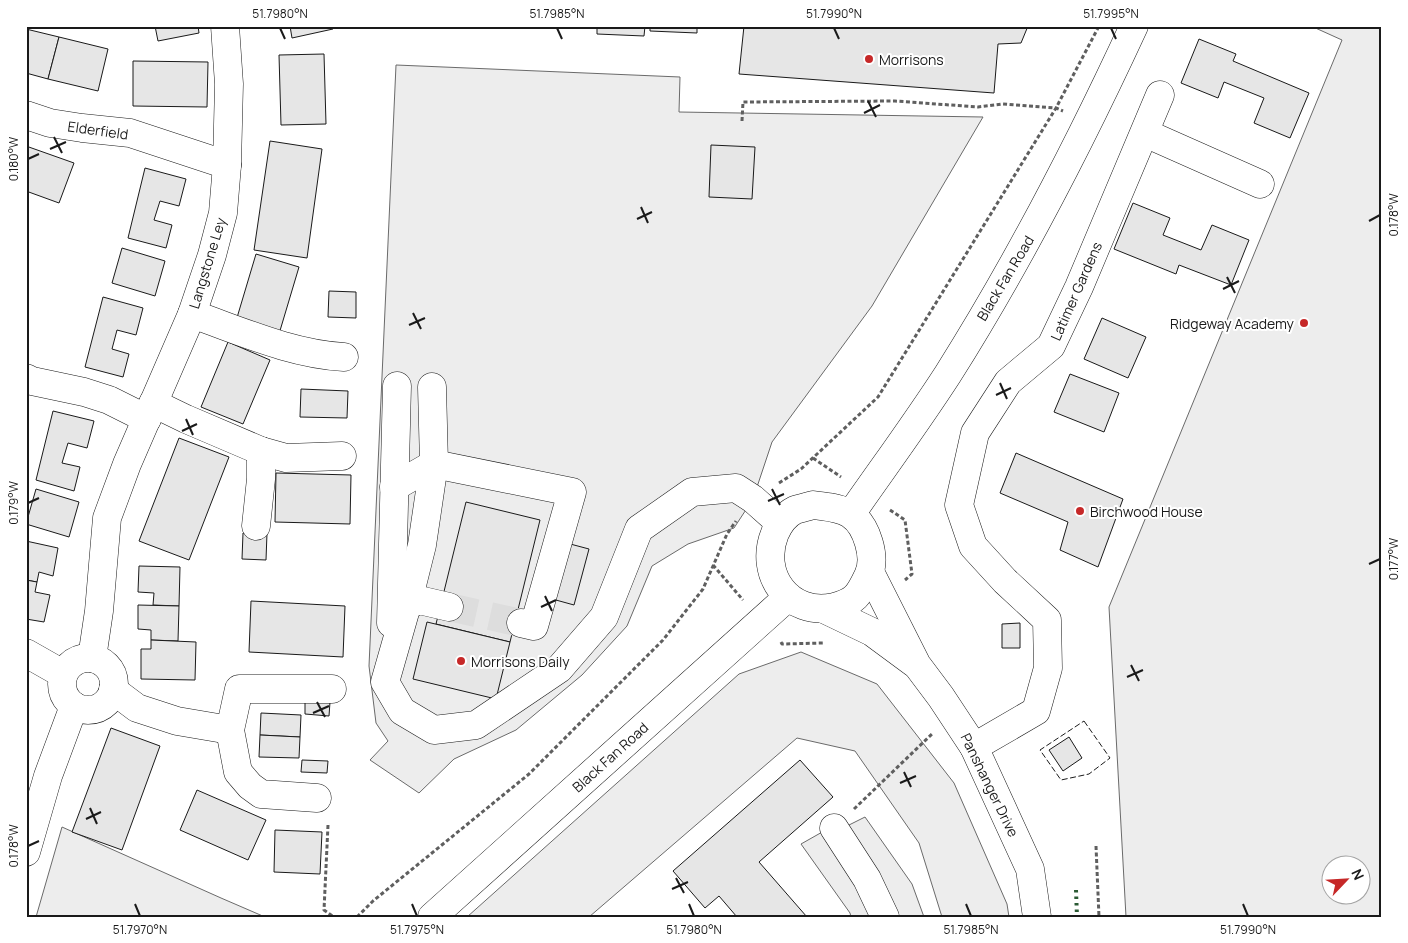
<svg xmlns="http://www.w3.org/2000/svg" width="1408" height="943" font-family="Manrope,sans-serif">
<rect width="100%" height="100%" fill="#fff"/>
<!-- built -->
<g fill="#ededed" stroke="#6a6a6a" fill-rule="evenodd">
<path d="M1311 26H1382V917H1126L1109 607 1342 40ZM1330 866H1360V896H1330Z"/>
<polygon points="396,65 680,77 679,112 983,117 872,306 772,442 753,499 734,528 688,544 652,566 627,626 582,675 516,730 454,759 419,793 370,760 388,741 376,723 369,666"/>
<polygon points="801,652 877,684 954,783 1007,904 1009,917 942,917 919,843 855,751 797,738 589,917 467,917 739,674"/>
<polygon points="865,817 912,884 924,917 851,917 850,913 801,844 824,831 845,827"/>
<polygon points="62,827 221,898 265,917 36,917"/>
</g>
<!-- building -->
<g fill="#e6e6e6" stroke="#1a1a1a">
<polygon points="155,26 198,26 199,33 158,41"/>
<polygon points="290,26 333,26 333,29 292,38"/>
<polygon points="597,26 645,26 644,36 597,34"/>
<polygon points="650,26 697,26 697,33 650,31"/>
<polygon points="744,26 1028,26 1021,43 998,44 994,93 739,74"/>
<polygon points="26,29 59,37 48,79 26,73"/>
<polygon points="59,37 108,49 98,91 48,79"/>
<polygon points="1199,39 1236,54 1233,61 1309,93 1290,138 1254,123 1264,98 1224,82 1218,98 1181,83"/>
<polygon points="324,54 326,124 281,125 279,55"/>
<polygon points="133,61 208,62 207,107 133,106"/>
<polygon points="270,141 322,149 307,258 254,250"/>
<polygon points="711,145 755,147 752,199 709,197"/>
<polygon points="26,146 74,163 59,203 26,191"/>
<polygon points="145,168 186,179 179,206 160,201 154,220 172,225 166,248 128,238"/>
<polygon points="1133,203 1170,218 1163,235 1201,250 1212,225 1249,240 1231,285 1179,265 1176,274 1114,249"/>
<polygon points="122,248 165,261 155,296 112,283"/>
<polygon points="256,254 299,267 279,334 236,321"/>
<polygon points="329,291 356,292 356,318 328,317"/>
<polygon points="103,297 143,308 136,335 117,330 112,349 129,354 123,377 85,367"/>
<polygon points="1102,318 1146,337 1128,378 1084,359"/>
<polygon points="228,342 270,360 243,424 201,407"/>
<polygon points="1070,374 1119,393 1104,432 1054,412"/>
<polygon points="301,389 348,391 347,418 300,417"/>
<polygon points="53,411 94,421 87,448 68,443 62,463 80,467 74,491 36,480"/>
<polygon points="179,438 229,457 189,560 139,541"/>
<polygon points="1016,453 1123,499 1098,567 1060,550 1068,522 1000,493"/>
<polygon points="276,473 351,475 350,524 275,522"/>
<polygon points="36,489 79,502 69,537 26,524"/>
<polygon points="466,502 540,520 510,642 436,624"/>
<polygon points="243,533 267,533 266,560 242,559"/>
<polygon points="26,541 58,548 53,576 39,572 37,582 26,580"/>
<polygon points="559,541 589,549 574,605 545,597"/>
<polygon points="139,566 180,567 179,606 153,605 154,593 138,592"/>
<polygon points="26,580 37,582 35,592 50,595 44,622 26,619"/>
<polygon points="251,601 345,606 343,657 249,652"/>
<polygon points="138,605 179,606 178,641 151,640 151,630 138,629"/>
<polygon points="427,622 510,642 496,699 413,679"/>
<polygon points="1020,623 1020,648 1002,648 1002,624"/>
<polygon points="151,640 196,642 195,680 141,679 141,649 151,649"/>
<polygon points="305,701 330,702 329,716 305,714"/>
<polygon points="261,713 301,715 300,737 260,735"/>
<polygon points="111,728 160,746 122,850 72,832"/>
<polygon points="260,735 300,737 299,758 259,757"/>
<polygon points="1069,737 1082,758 1063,771 1049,750"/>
<polygon points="302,760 328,761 327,773 301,772"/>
<polygon points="800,760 833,797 759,862 807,917 737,917 719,896 705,908 673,871"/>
<polygon points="197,790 266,820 248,860 180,830"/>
<polygon points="275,830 322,832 320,874 274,872"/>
</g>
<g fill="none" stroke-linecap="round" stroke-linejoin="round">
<!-- minor-tunnel -->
<polyline stroke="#ddd" stroke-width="28" stroke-dasharray="28 14" stroke-linecap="butt" points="449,607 521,623"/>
<!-- minor casing -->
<g stroke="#1a1a1a" stroke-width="29">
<g id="minor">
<polyline points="26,115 50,123 82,128 130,133 227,165"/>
<polyline points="1145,133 1260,184"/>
<path d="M192 314C241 331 291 354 344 357"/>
<polyline points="26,378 32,381 84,392 109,400 147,419"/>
<polyline points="432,387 434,464 422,545 407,605 385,682 402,711 434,730 476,725 559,669 604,617 639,529 692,492 736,488 753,499 780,523"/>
<polyline points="153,403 186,419 261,451 286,458 342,456"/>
<polyline points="394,487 434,464 572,492 534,626 521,623"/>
<polyline points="256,526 261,479 261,451"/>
<polyline points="870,572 917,665 941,697 974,747 1030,869 1037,917"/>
<polyline points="407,605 419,600 449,607"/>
<polyline points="824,609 872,632 914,663"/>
<polyline points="391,623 397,386"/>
<polyline points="26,653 63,674"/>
<polyline points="92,658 99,611 107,518 127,464 192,314 212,255 223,213 227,165 229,84 225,26"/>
<circle cx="88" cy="684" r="26"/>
<polyline points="113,690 137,708 177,721 230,730"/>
<polyline points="974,747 1036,711 1048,668 1047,620 1005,581 973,546 959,505 975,433 1008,382 1051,346 1079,287 1160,95"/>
<polyline points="317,798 261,794 250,786 238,772 230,730 239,689 332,689"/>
<polyline points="834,828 867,879 885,917"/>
<polyline points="26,852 48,776 74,706"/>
</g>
</g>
<!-- major casing -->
<g stroke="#1a1a1a" stroke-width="29">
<g id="major">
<path d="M813 505C825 507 839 507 850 514 867 525 877 558 868 576 859 595 855 602 834 607 789 617 758 574 775 533 779 524 785 515 795 510 800 508 807 507 813 505Z"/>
<path d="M851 514C883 468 917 422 948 374 1018 263 1079 145 1134 26"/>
<polyline points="432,917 788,597"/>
</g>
</g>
<!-- path -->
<g stroke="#5f5f5f" stroke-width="3" stroke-dasharray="4 2.5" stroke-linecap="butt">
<polyline points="742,121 743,102 895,101 978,107 1003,104 1056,108 1063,111"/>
<polyline points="813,458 841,477"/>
<polyline points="779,483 801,469 878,397 1056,108 1099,26"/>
<polyline points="890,510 905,520 912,574 905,580"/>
<polyline points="713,565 743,600"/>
<polyline points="781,642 782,644 823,643"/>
<polyline points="854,809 932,734"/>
<polyline points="328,825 324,910 334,917"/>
<polyline points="1096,846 1099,917"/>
<polyline points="357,917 373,901 529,774 663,640 703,589 727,534 736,521"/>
</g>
<!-- minor -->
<use href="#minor" stroke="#fff" stroke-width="28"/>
<!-- major -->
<use href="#major" stroke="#fff" stroke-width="28"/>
<!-- hedge -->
<polyline stroke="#2b5a34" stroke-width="4" stroke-dasharray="2.5 4" stroke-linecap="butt" points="1076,890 1077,917"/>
<!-- fence -->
<polygon stroke="#1a1a1a" stroke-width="1" stroke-dasharray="6 2.5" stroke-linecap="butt" points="1084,721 1110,758 1089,774 1061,780 1040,750"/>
</g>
<!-- ticks -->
<path fill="none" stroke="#1a1a1a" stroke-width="2" d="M280 28 285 39M557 28 562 39M834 28 839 39M1111 28 1116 39M868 101 876 117M864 113 880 105M54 137 62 153M50 149 66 142M28 159 39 154M641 207 648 223M637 219 652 212M1369 221 1380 215M1227 277 1235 293M1223 289 1239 281M413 313 421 329M409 325 425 318M1000 383 1007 399M996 395 1011 388M186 419 193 435M182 431 197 424M772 489 780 505M768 501 784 494M28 503 39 498M1369 564 1380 559M545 596 552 611M541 607 556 600M1131 665 1139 681M1127 677 1143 670M317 702 325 717M313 713 329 706M904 772 911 787M900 783 916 776M90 808 97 824M86 819 101 812M28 846 39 841M676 878 684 893M672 889 688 882M135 904 140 916M412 904 417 916M689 904 694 916M966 904 971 916M1243 904 1248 916"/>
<!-- markers -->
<g fill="#c62828" stroke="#fff" stroke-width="2">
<circle cx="869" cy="59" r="5"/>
<circle cx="1304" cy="323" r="5"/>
<circle cx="1080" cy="511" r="5"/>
<circle cx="461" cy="661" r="5"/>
</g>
<g text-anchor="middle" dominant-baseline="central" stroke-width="4" stroke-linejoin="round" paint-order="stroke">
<!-- poi labels -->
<g font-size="14" fill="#1a1a1a" stroke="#fff" text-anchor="start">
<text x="879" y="59">Morrisons</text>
<text x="1294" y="323" text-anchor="end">Ridgeway Academy</text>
<text x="1090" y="511">Birchwood House</text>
<text x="471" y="661">Morrisons Daily</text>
</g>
<!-- street labels -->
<g font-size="14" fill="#1a1a1a" stroke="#fff">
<text transform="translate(98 130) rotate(8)">Elderfield</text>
<text transform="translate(207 263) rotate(-73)">Langstone Ley</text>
<text transform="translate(1005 278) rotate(-59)">Black Fan Road</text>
<text transform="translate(1076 291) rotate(-66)">Latimer Gardens</text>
<text transform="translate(610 757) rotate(-42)">Black Fan Road</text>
<text transform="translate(990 785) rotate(64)">Panshanger Drive</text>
</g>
</g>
<!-- border -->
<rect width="1408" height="943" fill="none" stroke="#ffffff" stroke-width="55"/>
<!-- north arrow -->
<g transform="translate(1346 880) rotate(65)"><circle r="24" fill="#ffffff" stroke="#a3a3a3"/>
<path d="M0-4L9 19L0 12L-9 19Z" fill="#c62828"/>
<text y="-8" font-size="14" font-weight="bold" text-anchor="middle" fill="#1a1a1a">N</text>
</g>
<rect x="28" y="28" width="1352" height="888" fill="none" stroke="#1a1a1a" stroke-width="2"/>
<g font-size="12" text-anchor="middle" fill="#1a1a1a">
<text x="280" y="18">51.7980°N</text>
<text x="557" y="18">51.7985°N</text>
<text x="834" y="18">51.7990°N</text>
<text x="1111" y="18">51.7995°N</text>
<text transform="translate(14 159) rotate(-90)" y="4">0.180°W</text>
<text transform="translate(1394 215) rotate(-90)" y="4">0.178°W</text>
<text transform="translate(14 503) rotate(-90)" y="4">0.179°W</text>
<text transform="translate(1394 559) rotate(-90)" y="4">0.177°W</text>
<text transform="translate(14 846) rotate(-90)" y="4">0.178°W</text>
<text x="140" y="934">51.7970°N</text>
<text x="417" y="934">51.7975°N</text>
<text x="694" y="934">51.7980°N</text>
<text x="971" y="934">51.7985°N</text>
<text x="1248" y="934">51.7990°N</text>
</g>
</svg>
